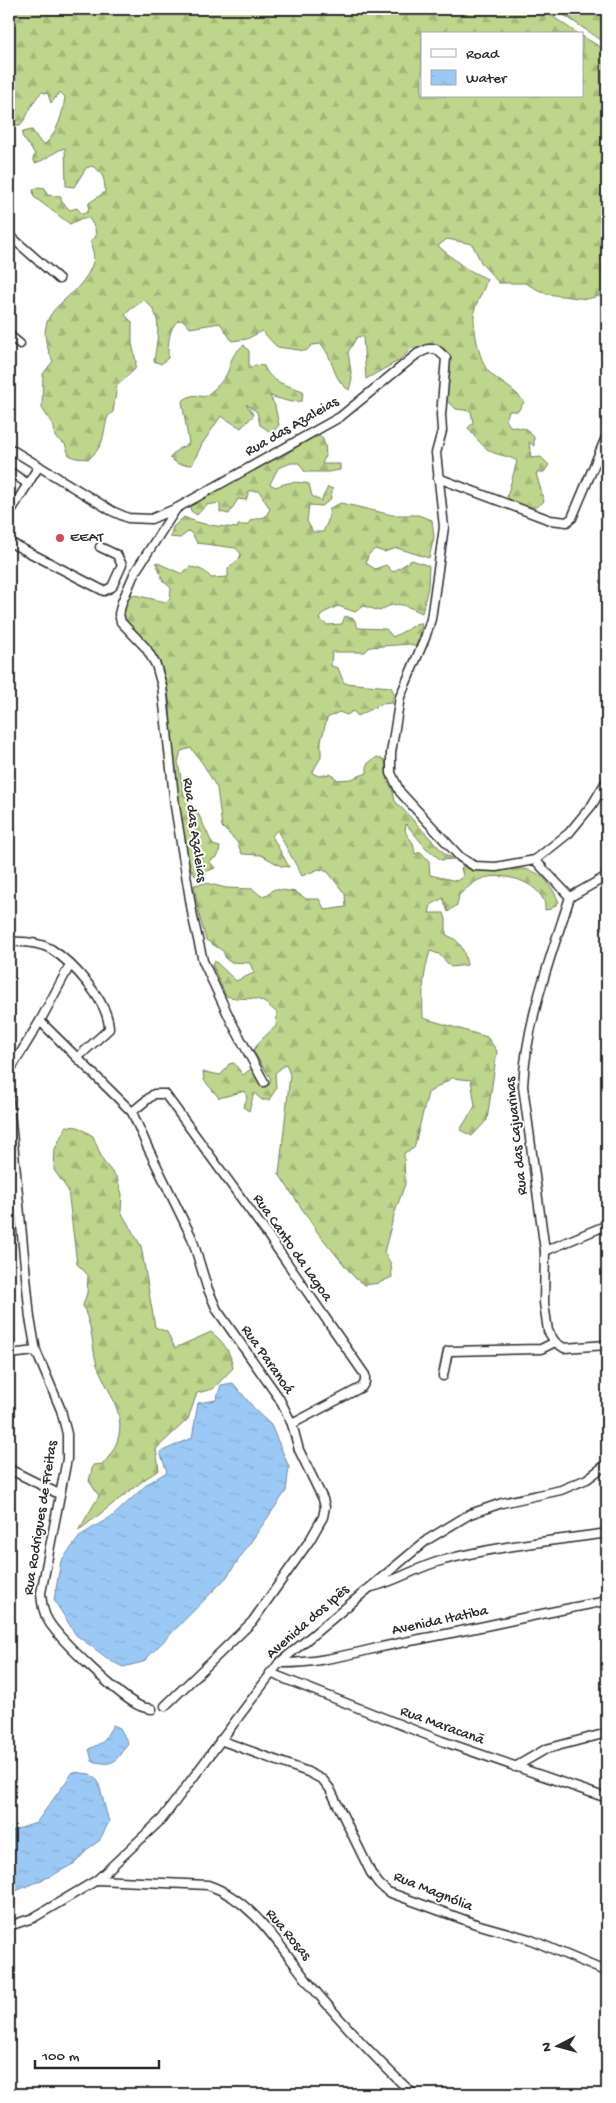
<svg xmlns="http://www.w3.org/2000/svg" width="616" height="2103" font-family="'Gochi Hand',sans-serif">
<defs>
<pattern id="forest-firs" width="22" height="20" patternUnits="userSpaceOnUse" patternTransform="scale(1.25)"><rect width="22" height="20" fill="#bed58c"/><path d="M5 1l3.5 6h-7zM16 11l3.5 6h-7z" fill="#a3b779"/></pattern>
<pattern id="water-ripples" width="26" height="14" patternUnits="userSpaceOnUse" patternTransform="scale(1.25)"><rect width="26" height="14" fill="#9bc9f6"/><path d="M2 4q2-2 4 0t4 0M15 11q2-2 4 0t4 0" fill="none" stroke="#86add3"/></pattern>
</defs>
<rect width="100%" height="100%" fill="#fff"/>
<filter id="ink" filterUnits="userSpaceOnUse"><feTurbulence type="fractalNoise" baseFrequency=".02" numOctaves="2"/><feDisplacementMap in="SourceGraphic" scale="10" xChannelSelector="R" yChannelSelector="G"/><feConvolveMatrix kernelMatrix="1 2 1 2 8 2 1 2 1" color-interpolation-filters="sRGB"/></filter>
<g filter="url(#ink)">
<!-- forest -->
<g fill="url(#forest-firs)" stroke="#74805c">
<path d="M9 9H542L578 34H422V96H582V36L607 51V294L587 299 546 294 525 283H499L482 264 472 244 447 239 438 246 465 268 487 279C484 291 479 297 475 308 471 320 479 363 489 372 501 384 513 387 524 402L518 411H509L506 420 510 426 526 429 534 437V446L529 442 531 458 541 457 549 465 544 472 536 473 544 501C534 513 517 505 507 497L517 461C509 456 503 456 494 453 484 449 474 436 468 428L473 423 471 411 456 409 447 401 449 356 444 348H412L400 360 366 379 363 336 357 337 348 352 352 379 349 390C331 378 335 360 321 344L312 345 306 351 277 347 262 331 247 339 232 341 220 323 190 328 184 321 179 320C168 327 168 347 168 358L161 364 154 361C156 345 162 324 153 309 151 306 147 303 144 300L131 309 125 315 132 322V344L136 361 135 369 117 386 113 412 108 416C102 435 106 444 89 459L76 458 69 455 65 444 55 437 54 427 42 408 43 374 53 361C25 304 80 305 93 262 96 254 90 248 91 240L96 237 95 228 89 218H82L70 224 34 197 33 190 38 187 45 188 47 195 61 196V201L70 210 77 208 82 214 88 212 89 203 105 192C105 179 103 172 92 166L86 168 74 187 66 186 65 148C54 151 47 160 35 163L33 159 35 154 22 136 23 132 32 130 41 143 45 144C57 134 63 113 65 97L60 92 51 103 48 94 42 92C31 101 30 115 20 125H14L9 111Z"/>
<polygon points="555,9 607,9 607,44"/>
<path d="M244 345 249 351V369L255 365 264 366C270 383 288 385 303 391L302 401 291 402 270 396 275 406 279 425 272 433 260 425 257 412 246 404 254 415 241 428 221 416 202 444 192 465 178 464 170 458 178 449 189 444 182 401C191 395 194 394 204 397 211 392 219 386 224 378 234 364 226 359 244 345Z"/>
<path d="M321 436C327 446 327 454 322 464H340V470L328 472H305L299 463H291L278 468 270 484 276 487C286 482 298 481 309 484L312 496 321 501 328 487 333 489 330 500 322 506 309 505 307 521 313 532H323L328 521 330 508 341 503 392 515H418L432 520 434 537 429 558 397 548 384 552 375 549 368 555 366 563 375 569 386 565 393 572 412 560 429 566 428 587 422 613C406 606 397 599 380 611L364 606 355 612 338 606 323 613 319 619 327 625 342 624 345 616 354 619 358 628 386 629 393 637 421 622 422 632 416 646 409 644 370 647 365 652H332L331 666 338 668 344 683 391 687 394 693 392 703 381 704 358 716 353 711 347 715 339 712 327 718 321 741V757L312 773 319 776 330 774 338 780 351 779 367 773V764L377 757 385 760 388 782 392 788 395 801 445 854 454 859 441 860 426 848 406 824 405 832 413 843 415 854 421 852 429 861 430 875 457 881 463 876 461 868 463 866C472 871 479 870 490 870 526 868 542 864 559 902L551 909 545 910C545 907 545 901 543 899 533 879 500 872 481 879 473 882 465 890 459 895L457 905 448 912 443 898 431 905 429 913H444L446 919V935C461 940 464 950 467 965L451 967 439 954 430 951C423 974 422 994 423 1018L487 1037 497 1051 487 1120 472 1136 460 1130 475 1106 471 1080 452 1078 428 1093 414 1148 404 1153 405 1184 394 1215 384 1252 391 1264 392 1277 379 1283 365 1285 355 1278 318 1233 279 1174 290 1075 286 1064 275 1073 276 1089 269 1100H262L254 1093 249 1111 243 1107 247 1099 245 1091 219 1098 204 1080 203 1072 221 1075 229 1064 234 1063 243 1075 252 1068 260 1082 269 1085 271 1079 253 1051 260 1041 276 1026 277 1013C254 990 251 1003 226 996L212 965 215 961 236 981 254 973 250 963 230 962 226 959 223 951 206 940 199 915 194 885 206 883 226 888 253 889 261 896 269 894 274 889 296 892 306 899H319L325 910 346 907 345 894 328 872 319 869 302 876 277 830 272 836 289 867 281 866 261 855 242 854 237 842 222 827 217 788 203 764 191 748 181 751 178 762 184 795 196 809 213 845 220 847 218 856 209 861 215 868 195 876 189 865C184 831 177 797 173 763 170 736 173 698 163 672 154 650 137 636 124 617L126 598 130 594 166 602 170 599 171 588 163 581 156 562 182 574 189 567C199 568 205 570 211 578L228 577V569L239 559 241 554 236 548 197 543 193 535 189 531 180 538 170 537 173 527 184 517C203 526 218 526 238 528V525H247L251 520 265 517 270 509 259 491H249L246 500 238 499 229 514 220 512V503L206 505 197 515 191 511 190 506 206 495 273 459H278L311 438Z"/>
<path d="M66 1126 78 1127 93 1136 103 1161 117 1178 122 1194 121 1212 141 1246 155 1327 167 1332 175 1348 211 1332C223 1341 231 1352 233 1368L213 1389 197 1393 188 1419 156 1449 159 1470 145 1479 78 1531 99 1496 89 1481 93 1465 103 1464C136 1426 113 1403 97 1365 93 1353 93 1339 90 1327 88 1319 85 1312 83 1305L87 1293 88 1275 77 1264 68 1190 54 1170 55 1149Z"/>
</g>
<!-- water -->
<g fill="url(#water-ripples)" stroke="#6e8aa5">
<polygon points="233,1383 258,1413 271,1425 289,1467 286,1491 226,1578 143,1662 123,1667 111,1661 76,1635 54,1600 61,1561 81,1535 114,1515 147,1484 167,1472 160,1452 192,1438 198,1403 216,1400 221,1385"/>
<path d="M113 1725 120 1728 128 1743C115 1761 116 1767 92 1761L89 1749 103 1742Z"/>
<polygon points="73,1772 90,1774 98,1781 109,1822 99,1841 89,1848 75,1863 53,1875 9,1894 9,1832 36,1823"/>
</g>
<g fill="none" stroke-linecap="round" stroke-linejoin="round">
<!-- street casing -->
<g stroke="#2b2b2b" stroke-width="11">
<g id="street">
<polyline points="9,235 59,279"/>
<polyline points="9,335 20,344"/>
<polyline points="9,448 112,511 128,518 151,519 177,508 340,417 417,354 428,349 436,349 446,358 441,415 442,431 436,453 444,527 431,619 425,638 400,697 391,753 391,773 400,792 460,857 474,866 496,867 535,860 569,833 592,805 607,780"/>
<polyline points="9,471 28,484"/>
<polyline points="438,478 550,520 567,522 572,518 607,435"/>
<polyline points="176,509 135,572 122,602 119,614 121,622 146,648 156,665 162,686 175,806 193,918 203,961 231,1021 264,1082"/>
<polyline points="9,514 39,466"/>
<polyline points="9,542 104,591 112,587 122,565 117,555 100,547"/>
<path d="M535 860 570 897C550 959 526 1022 523 1086L545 1251 544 1303 548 1331 555 1342 564 1348 607 1345"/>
<polyline points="570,897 607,876"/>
<path d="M9 942C23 941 38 942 51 949 73 963 109 1002 109 1029L78 1057"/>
<polyline points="40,1021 132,1112 147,1146 192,1238 207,1287 217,1310 279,1398 292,1424 299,1450 323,1499 325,1507 323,1517 310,1540 252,1622 165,1706"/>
<polyline points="9,1072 40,1021 70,965"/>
<path d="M9 1101 30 1318 36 1351 61 1410 67 1434V1459L41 1593C42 1604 43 1613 49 1622 61 1641 121 1698 140 1706 144 1708 148 1708 152 1709"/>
<polyline points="132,1112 154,1094 165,1094 265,1231 365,1375 365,1382 362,1387 292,1424"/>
<polyline points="545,1251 607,1225"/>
<polyline points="9,1354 36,1351"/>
<polyline points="443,1376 448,1351 451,1351 541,1349 555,1342"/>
<polyline points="9,1469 59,1494"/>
<path d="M372 1587C397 1581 419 1566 444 1560 497 1546 553 1541 607 1533"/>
<path d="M279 1663C324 1664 366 1649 410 1641 476 1629 541 1613 607 1601"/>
<polyline points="270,1673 442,1741 607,1798"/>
<polyline points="220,1740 308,1772 323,1780 330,1789 371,1873 379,1884 388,1892 476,1924 529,1939 607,1972"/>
<polyline points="515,1767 546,1749 607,1733"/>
<path d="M97 1880 208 1885C258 1902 285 1956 318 1994 348 2029 380 2063 413 2094"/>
<polyline points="9,1926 33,1918 97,1880 162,1819 279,1663 427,1540 470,1514 502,1503 561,1490 587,1479 607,1464"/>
</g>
</g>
<!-- street -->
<use href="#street" stroke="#fff" stroke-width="8"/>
</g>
</g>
<!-- markers -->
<circle fill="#d1495b" stroke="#fff" stroke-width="2" cx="60" cy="538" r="5"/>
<g text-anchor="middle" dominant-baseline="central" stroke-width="4" stroke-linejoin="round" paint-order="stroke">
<!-- street labels -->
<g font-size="15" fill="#2b2b2b" stroke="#fff">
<text transform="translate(292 427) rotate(-30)">Rua das Azaleias</text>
<text transform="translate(194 830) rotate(82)">Rua das Azaleias</text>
<text transform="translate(517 1136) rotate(-96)">Rua das Cajuarinas</text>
<text transform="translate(292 1248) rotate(55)">Rua Canto da Lagoa</text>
<text transform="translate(267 1360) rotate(55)">Rua Paranoá</text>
<text transform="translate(41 1518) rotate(-81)">Rua Rodrigues de Freitas</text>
<text transform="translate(440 1621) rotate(-12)">Avenida Itatiba</text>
<text transform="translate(308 1622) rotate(-41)">Avenida dos Ipês</text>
<text transform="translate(442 1726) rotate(20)">Rua Maracanã</text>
<text transform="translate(433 1892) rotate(22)">Rua Magnólia</text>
<text transform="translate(288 1935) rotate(50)">Rua Rosas</text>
</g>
<!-- poi labels -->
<g font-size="15" fill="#2b2b2b" stroke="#fff" text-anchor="start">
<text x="70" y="538">EEAT</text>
</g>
</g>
<!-- margin -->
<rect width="616" height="2103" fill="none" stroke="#fff" stroke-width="30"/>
<rect x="15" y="15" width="586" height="2073" fill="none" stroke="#2b2b2b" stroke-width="2" filter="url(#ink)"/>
<!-- legend -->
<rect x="421" y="32" width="162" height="65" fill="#ffffff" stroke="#aaaaaa"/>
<rect x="431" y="49" width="25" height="8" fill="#ffffff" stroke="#aaaaaa"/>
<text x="466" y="58" font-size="15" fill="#2b2b2b">Road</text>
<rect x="431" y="70" width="25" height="15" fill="url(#water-ripples)" stroke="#aaaaaa"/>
<text x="466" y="82" font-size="15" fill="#2b2b2b">Water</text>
<!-- north arrow -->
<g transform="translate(558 2046) rotate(264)" stroke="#ffffff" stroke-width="4" paint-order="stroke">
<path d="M0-4L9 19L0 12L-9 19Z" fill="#2b2b2b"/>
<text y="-8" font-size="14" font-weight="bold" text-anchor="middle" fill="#2b2b2b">N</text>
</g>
<!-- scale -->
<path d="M35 2060v8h124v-8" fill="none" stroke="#2b2b2b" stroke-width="2.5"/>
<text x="42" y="2060" font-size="15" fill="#2b2b2b" stroke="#ffffff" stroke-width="4" paint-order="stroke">100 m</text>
</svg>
